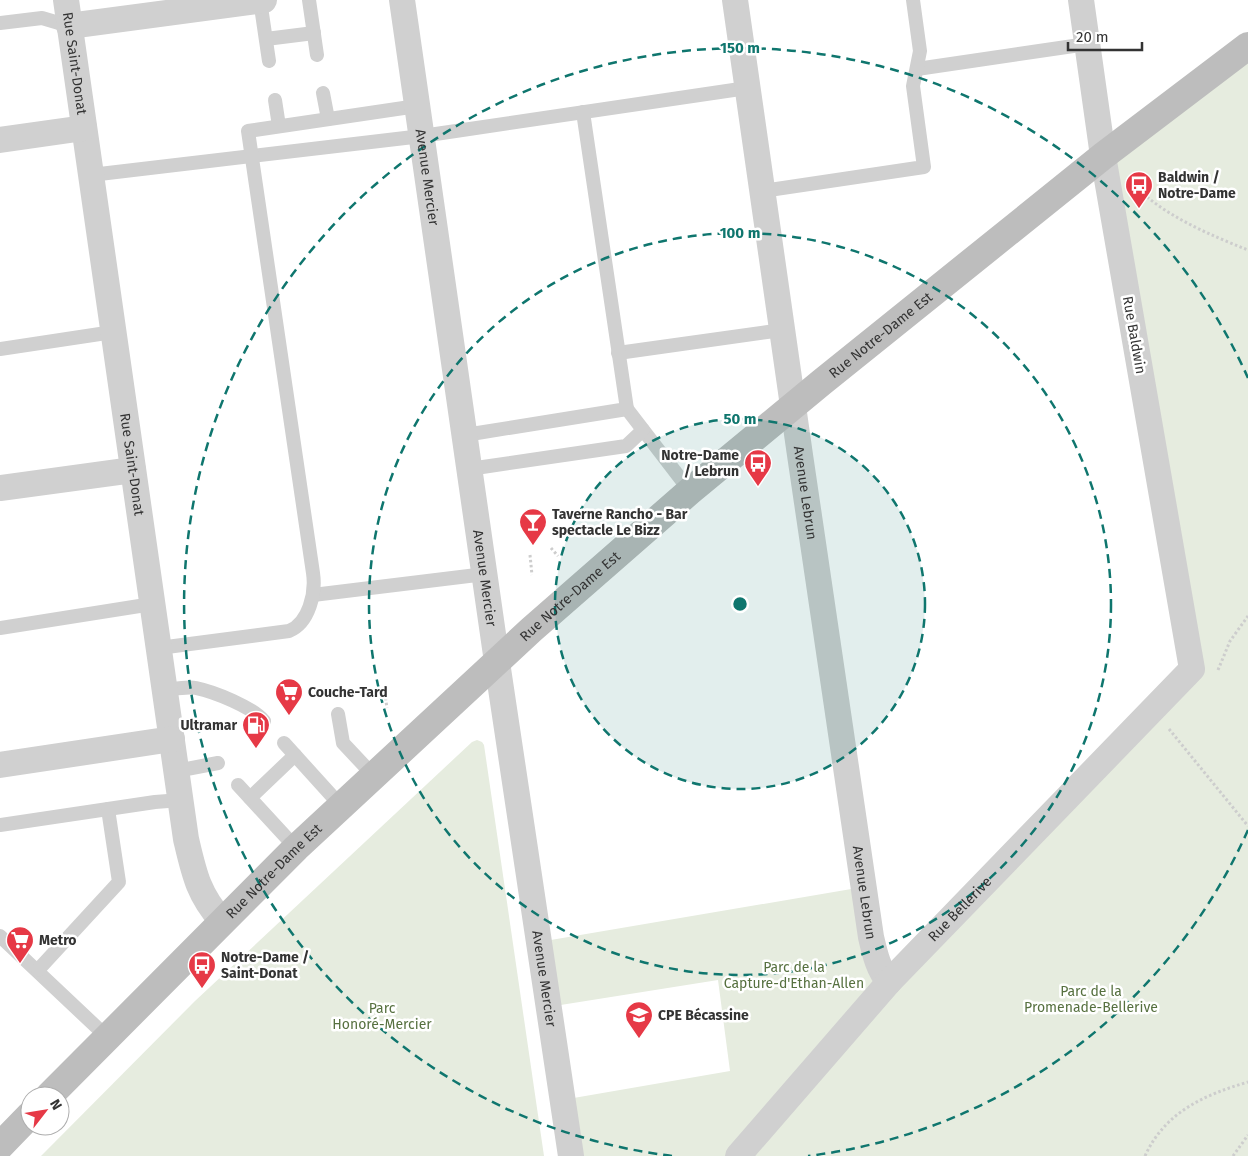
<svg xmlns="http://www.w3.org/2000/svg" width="1248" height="1156" font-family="'Fira Sans',sans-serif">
<rect width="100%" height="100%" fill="#fff"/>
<!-- green -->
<g fill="#e6ecdf">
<polygon points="1248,44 1248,1156 584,1156 562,1100 730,1071 718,980 548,1007 539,942 863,887 882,973 1192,666 1103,156"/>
<polygon points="477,740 482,742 484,745 544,1156 41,1156 195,1001 472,742"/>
</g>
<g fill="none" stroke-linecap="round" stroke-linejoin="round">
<!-- path -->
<g stroke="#cdcdcd" stroke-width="3" stroke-dasharray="2.5 2.5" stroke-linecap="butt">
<path d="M1136 187C1165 216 1210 235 1248 250"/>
<polyline points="551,548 558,556"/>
<polyline points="530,555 532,575"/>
<polyline points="1218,670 1230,641 1248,616"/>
<polyline points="384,688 387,708"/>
<polyline points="1169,729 1248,826"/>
<path d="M1145 1156C1165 1112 1204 1095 1248 1082"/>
<polyline points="1233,1156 1248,1135"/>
</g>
<!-- service -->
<g stroke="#d0d0d0" stroke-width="14">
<polyline points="260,0 269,61"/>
<polyline points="309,0 317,55"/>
<polyline points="0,23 42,18 69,26"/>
<polyline points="266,39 314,33"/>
<polyline points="917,69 1087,44"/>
<polyline points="323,93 328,119"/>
<polyline points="275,100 279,126"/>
<polyline points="91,175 422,136 747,88"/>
<polyline points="762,191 924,167 913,86 920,51 913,0"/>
<polyline points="0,349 113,332"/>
<polyline points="618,353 782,330"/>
<polyline points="627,409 690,491"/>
<polyline points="465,435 627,409 583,112"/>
<polyline points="469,469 626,446 643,430"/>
<polyline points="313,595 485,574"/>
<polyline points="0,628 152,604"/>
<path d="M159 648 289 631C309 623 316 593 313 573L248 131 417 106"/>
<path d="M165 690C174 689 187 686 196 688 215 692 252 707 264 721"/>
<polyline points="338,714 343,743 373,775"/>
<polyline points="284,743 341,806"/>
<polyline points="176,771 218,763"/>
<polyline points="238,785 296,848"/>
<polyline points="250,798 295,755"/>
<polyline points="0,825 155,802 181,800"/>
<polyline points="0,936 107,1037"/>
<polyline points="38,970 119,882 108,809"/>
</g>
<!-- minor -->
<g stroke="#d0d0d0" stroke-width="26">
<path id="s1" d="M66 0 186 839C194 873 198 894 222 921"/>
<path id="s2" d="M402 0 497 662 571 1156"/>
<path id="s3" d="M735 0 800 455 871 937C875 954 878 969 889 982"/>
<polyline points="69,26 264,0"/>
<polyline points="0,140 84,128"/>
<polyline points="0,488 133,470"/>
<polyline points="0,765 172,739"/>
<path id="s4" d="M738 1156 889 982 1192 669 1103 156 1081 0"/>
</g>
<!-- secondary -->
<g stroke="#bdbdbd" stroke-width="28">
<path id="s5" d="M49 1096 296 848 531 630 690 491 822 382 1103 156 1248 46"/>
<polyline points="0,1146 30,1115"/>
</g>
</g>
<!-- distance rings -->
<circle cx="740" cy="604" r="185" fill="#0f766e" fill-opacity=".12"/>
<g fill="none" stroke="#0f766e" stroke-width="2.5" stroke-dasharray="9 6">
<circle cx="740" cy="604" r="185"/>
<circle cx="740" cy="604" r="371"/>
<path d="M1248 830A556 556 0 0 1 808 1156M672 1156A556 556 0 1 1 1248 378"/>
</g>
<!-- icons -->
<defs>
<g id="bus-pin" transform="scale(1.4375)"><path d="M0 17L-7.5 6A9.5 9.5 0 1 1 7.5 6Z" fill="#e63946" stroke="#fff"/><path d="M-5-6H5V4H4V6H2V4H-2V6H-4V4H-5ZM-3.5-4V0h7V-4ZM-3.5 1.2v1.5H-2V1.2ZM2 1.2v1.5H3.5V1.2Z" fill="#fff"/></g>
<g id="bar-pin" transform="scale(1.4375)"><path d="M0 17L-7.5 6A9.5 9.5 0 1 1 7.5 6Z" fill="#e63946" stroke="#fff"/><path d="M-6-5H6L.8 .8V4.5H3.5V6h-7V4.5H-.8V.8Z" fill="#fff"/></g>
<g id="supermarket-pin" transform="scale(1.4375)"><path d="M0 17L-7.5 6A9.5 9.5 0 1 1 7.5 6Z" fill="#e63946" stroke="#fff"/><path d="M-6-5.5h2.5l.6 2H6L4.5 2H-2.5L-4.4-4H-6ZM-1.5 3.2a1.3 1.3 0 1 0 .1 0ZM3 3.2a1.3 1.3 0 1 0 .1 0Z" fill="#fff"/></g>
<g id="fuel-pin" transform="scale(1.4375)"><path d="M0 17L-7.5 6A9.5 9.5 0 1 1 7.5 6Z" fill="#e63946" stroke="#fff"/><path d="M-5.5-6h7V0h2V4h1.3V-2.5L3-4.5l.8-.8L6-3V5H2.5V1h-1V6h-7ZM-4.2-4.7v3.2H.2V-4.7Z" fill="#fff"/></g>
<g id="school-pin" transform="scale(1.4375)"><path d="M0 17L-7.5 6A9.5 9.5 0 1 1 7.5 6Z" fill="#e63946" stroke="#fff"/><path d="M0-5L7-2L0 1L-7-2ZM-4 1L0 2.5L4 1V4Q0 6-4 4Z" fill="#fff"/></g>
</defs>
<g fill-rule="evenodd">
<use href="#bus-pin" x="1139" y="185"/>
<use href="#bus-pin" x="758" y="463"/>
<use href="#bar-pin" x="533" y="522"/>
<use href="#supermarket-pin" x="289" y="692"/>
<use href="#fuel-pin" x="256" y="725"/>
<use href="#supermarket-pin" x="20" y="940"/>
<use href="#bus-pin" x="202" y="965"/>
<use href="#school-pin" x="639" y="1015"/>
</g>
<g text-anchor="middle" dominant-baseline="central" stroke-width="5" stroke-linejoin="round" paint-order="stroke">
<!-- street labels -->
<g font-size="14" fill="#333" stroke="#fff">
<text stroke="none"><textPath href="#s1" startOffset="64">Rue Saint-Donat</textPath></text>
<text stroke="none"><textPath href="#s2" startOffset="179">Avenue Mercier</textPath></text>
<text stroke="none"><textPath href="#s5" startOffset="1128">Rue Notre-Dame Est</textPath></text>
<text transform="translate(1134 335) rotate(80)">Rue Baldwin</text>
<text stroke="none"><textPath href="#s1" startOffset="469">Rue Saint-Donat</textPath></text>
<text stroke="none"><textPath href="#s3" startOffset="498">Avenue Lebrun</textPath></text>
<text stroke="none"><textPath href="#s2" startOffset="584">Avenue Mercier</textPath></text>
<text stroke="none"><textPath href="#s5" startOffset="722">Rue Notre-Dame Est</textPath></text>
<text stroke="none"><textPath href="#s5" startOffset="318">Rue Notre-Dame Est</textPath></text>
<text stroke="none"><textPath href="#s3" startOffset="902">Avenue Lebrun</textPath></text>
<text stroke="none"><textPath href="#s4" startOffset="332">Rue Bellerive</textPath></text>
<text stroke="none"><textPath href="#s2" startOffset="989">Avenue Mercier</textPath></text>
</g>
<!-- poi labels -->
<g font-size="14" font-weight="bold" fill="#333" stroke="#fff" text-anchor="start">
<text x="1158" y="177">Baldwin /<tspan x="1158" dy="16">Notre-Dame</tspan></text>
<text x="739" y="455" text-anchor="end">Notre-Dame<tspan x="739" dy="16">/ Lebrun</tspan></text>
<text x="552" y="514">Taverne Rancho - Bar<tspan x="552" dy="16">spectacle Le Bizz</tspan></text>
<text x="308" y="692">Couche-Tard</text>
<text x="237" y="725" text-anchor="end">Ultramar</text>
<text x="39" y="940">Metro</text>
<text x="221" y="957">Notre-Dame /<tspan x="221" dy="16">Saint-Donat</tspan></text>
<text x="658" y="1015">CPE Bécassine</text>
</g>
<!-- park labels -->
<g font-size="14" fill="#56703f" stroke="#fff">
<text x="794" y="967">Parc de la<tspan x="794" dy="16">Capture-d'Ethan-Allen</tspan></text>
<text x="1091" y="991">Parc de la<tspan x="1091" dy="16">Promenade-Bellerive</tspan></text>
<text x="382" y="1008">Parc<tspan x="382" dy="16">Honoré-Mercier</tspan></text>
</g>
</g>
<circle cx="740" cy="604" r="8" fill="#0f766e" stroke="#fff" stroke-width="2.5"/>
<g font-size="15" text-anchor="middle" font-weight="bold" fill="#0f766e" stroke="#fff" stroke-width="5" stroke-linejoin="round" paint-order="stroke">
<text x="740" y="53">150 m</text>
<text x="740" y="238">100 m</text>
<text x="740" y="424">50 m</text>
</g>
<!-- north arrow -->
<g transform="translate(45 1111) rotate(59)"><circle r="24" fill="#ffffff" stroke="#adadad"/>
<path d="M0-4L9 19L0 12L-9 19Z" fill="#e63946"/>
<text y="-8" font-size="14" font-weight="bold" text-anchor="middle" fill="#333333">N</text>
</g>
<!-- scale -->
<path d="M1068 42v8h74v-8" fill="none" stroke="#333333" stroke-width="2.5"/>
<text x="1076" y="42" font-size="15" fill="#333333" stroke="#ffffff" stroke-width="4" paint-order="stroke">20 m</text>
</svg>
